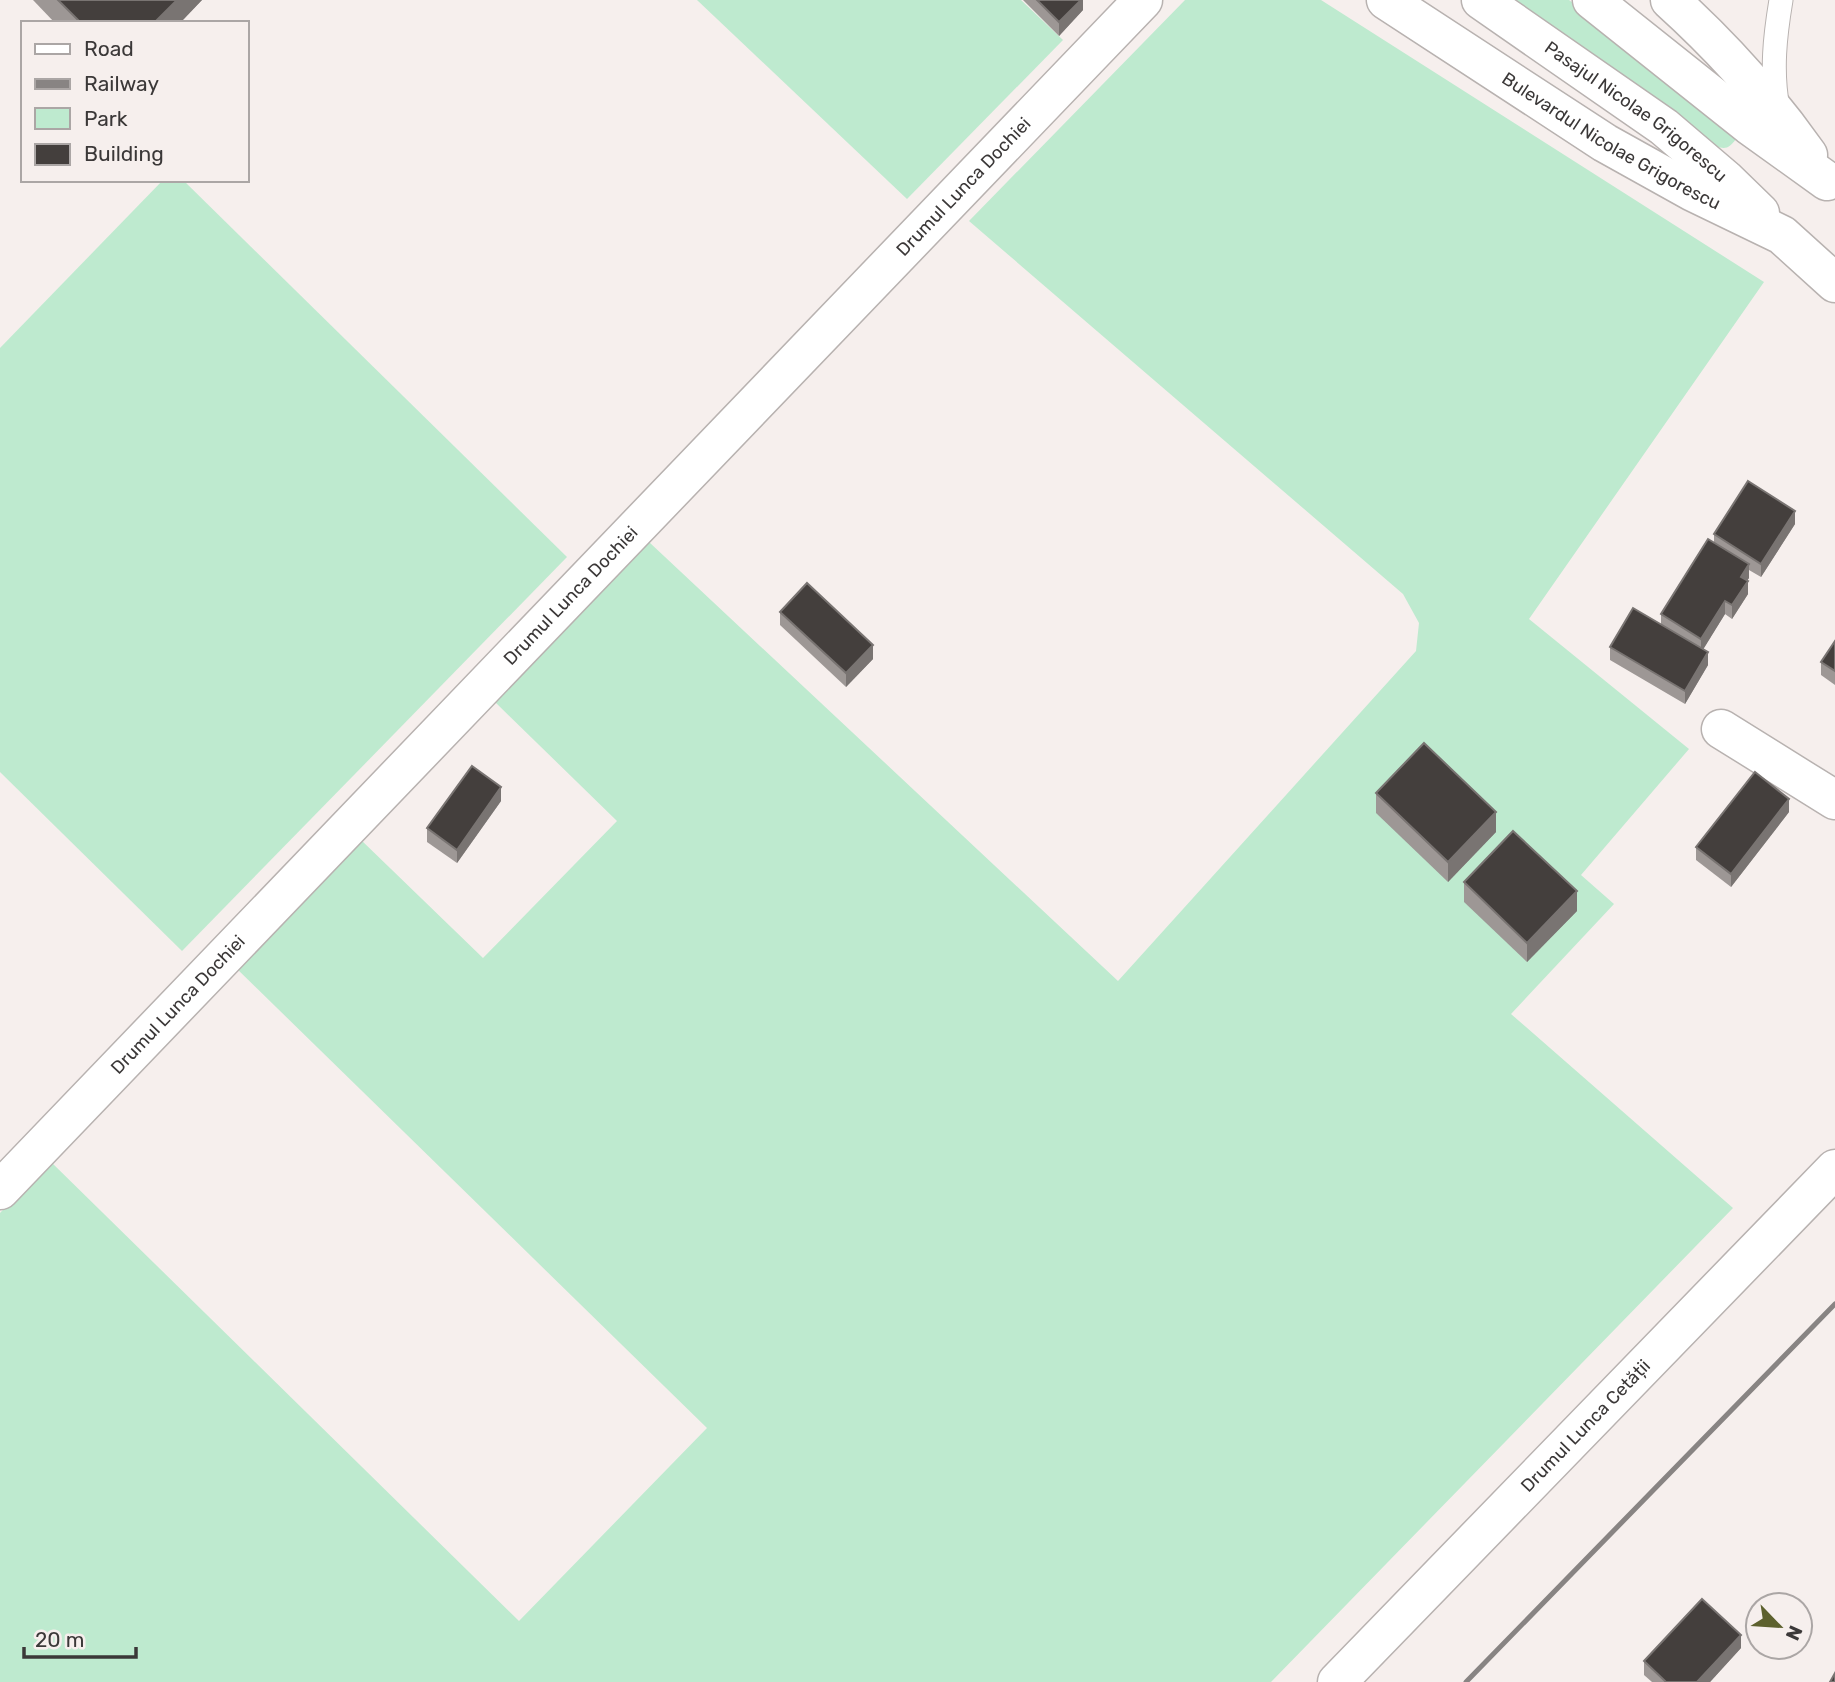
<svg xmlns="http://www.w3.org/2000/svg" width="1835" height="1682" font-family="Rubik,sans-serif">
<rect width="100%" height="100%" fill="#f6efed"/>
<!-- green -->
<g fill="#beeacf">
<polygon points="697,0 1021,0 1063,40 907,199"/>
<polygon points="1185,0 1321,0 1764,282 1529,619 1689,749 1581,875 1614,904 1511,1014 1733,1208 1271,1682 0,1682 0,1213 50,1161 519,1621 707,1428 233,965 360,839 483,958 617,821 495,702 649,542 1118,981 1416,651 1419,623 1403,594 969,221"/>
<path d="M1515 0H1569L1635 50 1736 139C1729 148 1726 150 1715 146Z"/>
<polygon points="163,180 183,180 567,557 182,951 0,772 0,348"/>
</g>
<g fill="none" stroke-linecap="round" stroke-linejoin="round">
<!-- lane casing -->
<g stroke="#b8b2b0" stroke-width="25">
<path id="lane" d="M1778 108C1771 71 1775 36 1781 0"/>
</g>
<!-- street casing -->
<g stroke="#b8b2b0" stroke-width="41">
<polyline id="street" points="1721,729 1835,800"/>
</g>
<!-- secondary casing -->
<g stroke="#b8b2b0" stroke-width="41">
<g id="secondary">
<path id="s1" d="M1386 0 1605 143 1693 192 1782 235 1835 283"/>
<path id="s2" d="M1481 0 1664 127 1725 179 1760 213"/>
<polyline points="1592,0 1749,125 1827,181"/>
<path d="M1670 0C1722 47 1768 98 1808 155"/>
<path id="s3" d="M0 1190 1143 0"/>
<path id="s4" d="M1337 1682 1835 1169"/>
</g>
</g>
<!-- lane -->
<use href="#lane" stroke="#fff" stroke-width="23"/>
<!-- street -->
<use href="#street" stroke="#fff" stroke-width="38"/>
<!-- secondary -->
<use href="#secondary" stroke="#fff" stroke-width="38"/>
<!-- rail -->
<polyline stroke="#888483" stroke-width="5" points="1466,1682 1835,1304"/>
</g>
<!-- wall -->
<g fill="#9d9795">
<polygon points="33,0 202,0 180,23 55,23"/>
<polygon points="1023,0 1083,0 1083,10 1059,36"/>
<polygon points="1795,524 1761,577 1749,570 1749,578 1747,580 1748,594 1732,619 1725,614 1703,649 1708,665 1685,704 1610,660 1610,647 1661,624 1661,614 1714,543 1714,534"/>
<polygon points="780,612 873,659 846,687 780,625"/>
<polygon points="1835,641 1835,685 1821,675 1821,662"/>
<polygon points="1376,793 1496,832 1448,882 1376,813"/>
<polygon points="501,801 457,863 427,842 427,828"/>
<polygon points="1789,812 1731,887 1696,860 1696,847"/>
<polygon points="1464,882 1577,911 1527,962 1464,902"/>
<polygon points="1741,1648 1710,1682 1652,1682 1644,1675 1644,1661"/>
</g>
<!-- shaded-wall -->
<g fill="#797472">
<polygon points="177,0 202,0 180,23 154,23"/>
<polygon points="1081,0 1083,0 1083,10 1059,36 1059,22"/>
<polygon points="1795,511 1795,524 1761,577 1761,564"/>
<polygon points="1749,564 1749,578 1741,590 1741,577"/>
<polygon points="1748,581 1748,594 1732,619 1732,605"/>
<polygon points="1725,601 1725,614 1701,653 1701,639"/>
<polygon points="873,645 873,659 846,687 846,673"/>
<polygon points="1708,652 1708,665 1685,704 1685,691"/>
<polygon points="501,787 501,801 457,863 457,850"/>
<polygon points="1789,799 1789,812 1731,887 1731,874"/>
<polygon points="1496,812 1496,832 1448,882 1448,862"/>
<polygon points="1577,891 1577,911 1527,962 1527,943"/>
<polygon points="1741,1635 1741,1648 1710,1682 1697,1682"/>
</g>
<!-- building -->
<g fill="#443f3d" stroke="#797472" stroke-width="2">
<polygon points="58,0 177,0 154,23 81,23"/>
<polygon points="1037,0 1081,0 1059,22"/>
<polygon points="1748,481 1795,511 1761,564 1714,534"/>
<polygon points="1708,539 1749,564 1741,577 1748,581 1732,605 1725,601 1701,639 1661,614"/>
<polygon points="807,583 873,645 846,673 780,612"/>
<polygon points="1633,608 1708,652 1685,691 1610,647"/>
<polygon points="1835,641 1835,671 1821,662"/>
<polygon points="1424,743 1496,812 1448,862 1376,793"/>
<polygon points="472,766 501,787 457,850 427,828"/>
<polygon points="1755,772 1789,799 1731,874 1696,847"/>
<polygon points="1513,831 1577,891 1527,943 1464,882"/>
<polygon points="1702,1599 1741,1635 1697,1682 1666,1682 1644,1661"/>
<polygon points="1835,1673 1835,1682 1830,1682"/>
</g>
<g text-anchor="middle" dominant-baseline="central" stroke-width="7" stroke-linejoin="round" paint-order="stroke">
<!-- street labels -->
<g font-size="18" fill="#3b3838" stroke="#f6efed">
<text stroke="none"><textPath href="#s2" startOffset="191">Pasajul Nicolae Grigorescu</textPath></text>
<text stroke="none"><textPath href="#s1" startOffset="266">Bulevardul Nicolae Grigorescu</textPath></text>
<text stroke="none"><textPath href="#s3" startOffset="1391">Drumul Lunca Dochiei</textPath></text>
<text stroke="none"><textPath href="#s3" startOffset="824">Drumul Lunca Dochiei</textPath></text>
<text stroke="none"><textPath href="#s3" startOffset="257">Drumul Lunca Dochiei</textPath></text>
<text stroke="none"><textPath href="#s4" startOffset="357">Drumul Lunca Cetății</textPath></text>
</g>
</g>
<!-- legend -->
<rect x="21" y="21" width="228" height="161" fill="#f6efed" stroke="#aba6a5" stroke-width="2"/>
<rect x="35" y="44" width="35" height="10" fill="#ffffff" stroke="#aba6a5" stroke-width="2"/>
<text x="84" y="56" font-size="21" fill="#3b3838">Road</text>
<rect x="35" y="79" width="35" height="10" fill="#888483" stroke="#aba6a5" stroke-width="2"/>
<text x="84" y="91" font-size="21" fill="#3b3838">Railway</text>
<rect x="35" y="108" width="35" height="21" fill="#beeacf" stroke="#aba6a5" stroke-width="2"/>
<text x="84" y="126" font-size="21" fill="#3b3838">Park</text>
<rect x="35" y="144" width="35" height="21" fill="#443f3d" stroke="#aba6a5" stroke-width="2"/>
<text x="84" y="161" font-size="21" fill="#3b3838">Building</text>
<!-- north arrow -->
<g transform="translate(1779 1626) rotate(115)"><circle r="33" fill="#f6efed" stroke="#aba6a5" stroke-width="2"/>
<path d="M0-5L12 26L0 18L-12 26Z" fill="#5d612e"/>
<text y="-10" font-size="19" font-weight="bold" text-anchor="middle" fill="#3b3838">N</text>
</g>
<!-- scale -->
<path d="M24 1647v10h112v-10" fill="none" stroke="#3b3838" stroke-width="3.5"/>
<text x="35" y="1647" font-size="21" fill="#3b3838" stroke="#f6efed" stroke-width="5" paint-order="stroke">20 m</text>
</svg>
